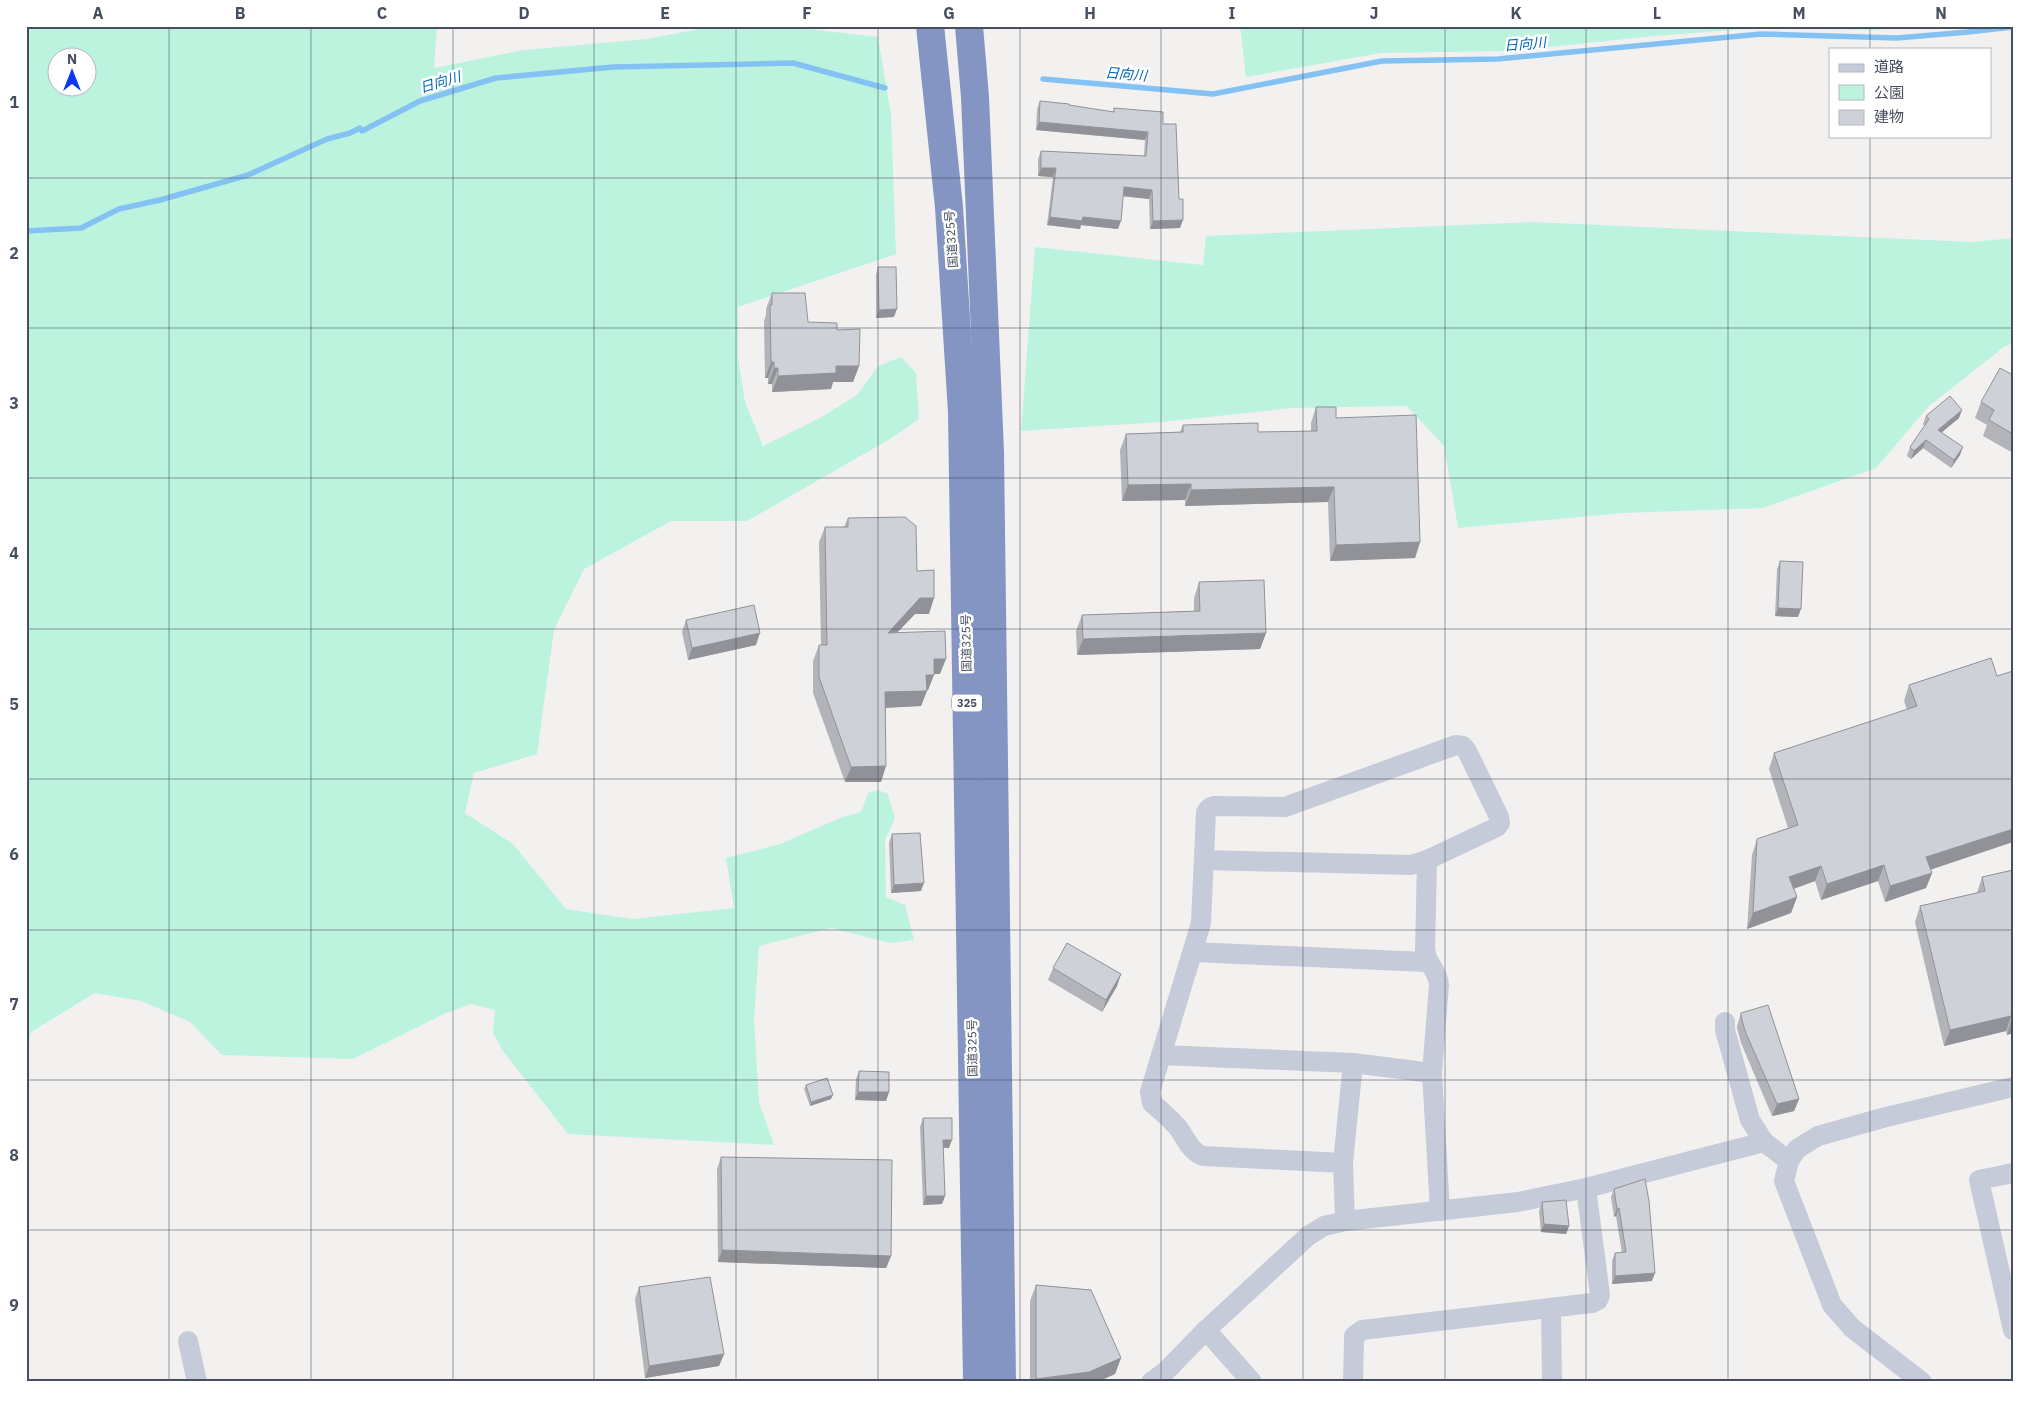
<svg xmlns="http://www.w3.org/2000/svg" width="2039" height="1408" font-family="'IBM Plex Sans','Noto Sans JP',sans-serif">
<rect width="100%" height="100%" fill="#f3f1f0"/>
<!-- green -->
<g fill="#bcf3df" fill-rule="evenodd">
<path d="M26 26H437L434 68 523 50 647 39 715 26H782L878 37 891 114 896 254 738 307V358L745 402 763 446 818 419 857 395 878 366 901 357 916 373 919 419 890 439 747 521H671L584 569 554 630 537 754 474 773 465 813 513 844 566 909 632 919 734 908 726 858 780 844 840 818 861 812 868 793 878 790 888 794 895 818 885 840 886 897 905 905 914 940 890 943 831 928 759 946 754 1020 759 1102 774 1145 568 1134 503 1051 493 1033 495 1010 471 1004 444 1014 353 1059 222 1055 190 1022 141 1001 95 993 31 1032 26 1057ZM58 58H88V88H58Z"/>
<polygon points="1240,26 1922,26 1876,30 1760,28 1654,36 1511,51 1381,53 1246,77"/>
<polygon points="1534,222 1972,242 2013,238 2013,343 2004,347 1929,406 1876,468 1763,508 1624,513 1458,528 1444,446 1407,406 1292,408 1161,422 1021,431 1035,247 1203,265 1206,236"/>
</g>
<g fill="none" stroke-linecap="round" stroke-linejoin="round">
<!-- stream -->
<g stroke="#85c2f4" stroke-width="5.5">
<polyline points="1043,79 1213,94 1382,61 1498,59 1761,34 1897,38 1968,32 2013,27"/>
<polyline points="26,231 81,228 119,209 160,200 248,175 327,139 350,133 360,128 362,131 420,101 496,78 613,67 793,63 885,88"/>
</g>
<!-- minor -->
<g stroke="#c6cbd9" stroke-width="20">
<path d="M1204 860 1411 865 1427 860 1497 827 1500 823 1499 817 1467 751 1463 746 1456 745 1285 807 1214 806C1210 807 1208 808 1206 813L1201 923 1150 1092 1152 1103C1161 1111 1171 1119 1179 1129 1186 1139 1190 1151 1203 1156L1343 1163 1345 1221"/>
<path d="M1427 860 1425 949C1427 967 1437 967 1439 985L1432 1073 1440 1211"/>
<polyline points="1193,952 1426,962"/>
<polyline points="1725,1022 1725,1030 1750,1120 1764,1142 1789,1161"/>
<polyline points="1161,1055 1353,1063 1432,1073"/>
<polyline points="1343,1163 1353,1063"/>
<polyline points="2013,1173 1979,1180 2013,1330"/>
<polyline points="1551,1308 1552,1382"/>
<polyline points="188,1341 197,1382"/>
<polyline points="1151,1382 1166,1371 1206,1330"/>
<polyline points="1252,1382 1206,1330 1308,1236 1324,1226 1345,1221 1518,1202 1586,1188 1764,1142"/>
<polyline points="1353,1382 1354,1336 1362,1330 1592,1303 1598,1300 1600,1295 1586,1188"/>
<polyline points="1922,1382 1852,1328 1832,1305 1784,1181 1789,1161 1797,1149 1818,1136 1886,1117 2013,1087"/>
</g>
<!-- highway -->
<g stroke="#8494c3" stroke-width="28">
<polyline points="930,26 949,207 962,412 977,1382"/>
<polyline points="969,26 975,97 990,452 1002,1382"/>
</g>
</g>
<!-- wall -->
<g fill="#b2b4ba">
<polygon points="1040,101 1113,112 1114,108 1163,124 1180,228 1150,229 1149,199 1123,196 1118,229 1081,225 1080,229 1047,225 1053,177 1038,176 1038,159 1041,151 1144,156 1145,140 1036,130 1037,109"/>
<polygon points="878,267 894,317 876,318 876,275"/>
<polygon points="772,293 808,322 837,330 859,366 853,382 833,382 831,389 772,392 772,384 768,384 768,378 765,378 764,321 766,315 766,309"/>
<polygon points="2013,375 2013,453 1983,436 1987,425 1975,418 1981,402"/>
<polygon points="1316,407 1336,418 1420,542 1415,558 1330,561 1328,502 1185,506 1185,500 1122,501 1120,450 1126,434 1180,432 1183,425 1258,432 1311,431 1311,423"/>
<polygon points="1926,416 1959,418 1942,432 1960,455 1951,468 1923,448 1911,459 1907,456 1910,447 1925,426 1923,424"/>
<polygon points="848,518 917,571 929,614 915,614 897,633 940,674 934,674 928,690 927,690 921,706 886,708 881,782 845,782 813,693 813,661 819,645 821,645 819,542 825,527 844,527"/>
<polygon points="1780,561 1798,617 1775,616 1777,569"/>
<polygon points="1199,582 1266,633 1260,649 1077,655 1076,631 1082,615 1194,611 1194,598"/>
<polygon points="686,620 756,645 688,660 682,632"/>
<polygon points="1991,658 1931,869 1932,873 1926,888 1885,902 1878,881 1821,900 1815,881 1794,889 1797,897 1791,913 1747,929 1752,855 1757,839 1788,828 1769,769 1774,753 1907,710 1904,701 1909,685"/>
<polygon points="892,834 921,891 891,893 889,843"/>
<polygon points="2013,870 2013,1033 2007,1035 2006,1031 1944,1046 1915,922 1920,906 1977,893 1982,877"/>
<polygon points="1053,968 1121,974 1117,986 1102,1012 1048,980"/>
<polygon points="1741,1013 1799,1099 1794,1111 1772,1116 1741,1043 1737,1028 1737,1026"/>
<polygon points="859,1071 889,1092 886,1101 855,1100 856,1079"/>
<polygon points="806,1085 831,1099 810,1106 804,1089"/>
<polygon points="923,1118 949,1148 943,1148 945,1196 942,1204 923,1205 920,1127"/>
<polygon points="721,1157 891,1256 886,1268 718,1262 717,1169"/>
<polygon points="1614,1189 1652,1281 1612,1284 1612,1261 1615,1253 1622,1253 1616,1216 1614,1217 1611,1197"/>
<polygon points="1542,1202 1569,1226 1566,1234 1541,1232 1539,1211"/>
<polygon points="1036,1285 1121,1358 1115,1374 1097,1382 1030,1382 1030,1301"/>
<polygon points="639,1287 724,1354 719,1366 645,1378 635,1299"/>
</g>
<!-- shaded-wall -->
<g fill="#919297">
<polygon points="1039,122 1148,132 1145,140 1036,130"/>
<polygon points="1041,168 1056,168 1053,177 1038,176"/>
<polygon points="1124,187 1152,190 1149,199 1121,196"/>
<polygon points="1050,217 1083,217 1121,221 1118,229 1081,225 1080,229 1047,225"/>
<polygon points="1183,220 1180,228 1150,229 1153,221"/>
<polygon points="897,309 894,317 876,318 879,310"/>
<polygon points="771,362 774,362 768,378 765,378"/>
<polygon points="836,366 859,366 853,382 833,382 831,389 772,392 778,376"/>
<polygon points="774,368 778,368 772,384 768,384"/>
<polygon points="1962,410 1959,418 1935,438 1938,430"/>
<polygon points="1926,440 1923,448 1911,459 1914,451"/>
<polygon points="1963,447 1960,455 1951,468 1954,460"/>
<polygon points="1191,484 1185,500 1122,501 1128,485"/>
<polygon points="1334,487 1328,502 1185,506 1191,490"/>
<polygon points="1420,542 1415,558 1330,561 1336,545"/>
<polygon points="920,598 934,598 929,614 915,614 882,648 888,633"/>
<polygon points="1778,608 1801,609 1798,617 1775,616"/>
<polygon points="760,633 756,645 688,660 692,648"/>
<polygon points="1266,633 1260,649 1077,655 1083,639"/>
<polygon points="934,659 946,659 940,674 928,674"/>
<polygon points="926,675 934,675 928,690 920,691"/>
<polygon points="927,691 921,706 880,708 885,692"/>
<polygon points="886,766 881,782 845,782 851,767"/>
<polygon points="2013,829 2013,842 1921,873 1926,857"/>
<polygon points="1884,865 1878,881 1821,900 1827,884"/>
<polygon points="1821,866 1815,881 1784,892 1789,877"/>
<polygon points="1932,873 1926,888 1885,902 1890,886"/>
<polygon points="924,883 921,891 891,893 894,885"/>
<polygon points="1797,897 1791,913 1747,929 1753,913"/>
<polygon points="1121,974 1117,986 1102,1012 1106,1000"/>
<polygon points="2011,1016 2006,1031 1944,1046 1950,1030"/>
<polygon points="2012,1019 2013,1033 2007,1035"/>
<polygon points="858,1092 889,1092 886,1101 855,1100"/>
<polygon points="833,1095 831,1099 810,1106 811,1102"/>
<polygon points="1799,1099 1794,1111 1772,1116 1777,1104"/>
<polygon points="943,1140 952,1140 949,1148 940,1148"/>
<polygon points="926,1196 945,1196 942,1204 923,1205"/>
<polygon points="1619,1208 1616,1216 1614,1217 1617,1209"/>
<polygon points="1544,1224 1569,1226 1566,1234 1541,1232"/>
<polygon points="722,1250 891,1256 886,1268 718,1262"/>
<polygon points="1655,1273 1652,1281 1612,1284 1615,1276"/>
<polygon points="724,1354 719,1366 645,1378 649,1366"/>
<polygon points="1121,1358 1115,1374 1097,1382 1035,1382 1036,1379"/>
</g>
<!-- building -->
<g fill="#cfd1d8" stroke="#919297">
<polygon points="1040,101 1069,104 1069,105 1114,112 1114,108 1163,112 1163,124 1176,124 1179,199 1183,199 1183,220 1153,221 1152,190 1124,187 1121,221 1083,217 1082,221 1050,217 1056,168 1041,168 1041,151 1146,156 1148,132 1039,122"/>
<polygon points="878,267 896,267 897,309 879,310"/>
<polygon points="772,293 805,293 808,322 837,323 837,330 860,329 859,366 836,366 836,373 778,376 778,368 774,368 774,362 771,362 770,305 772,305"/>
<polygon points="2000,368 2013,375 2013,434 1989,420 1994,410 1981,402"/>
<polygon points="1950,396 1962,410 1938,430 1963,447 1954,460 1926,440 1914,451 1910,447 1929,419 1926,416"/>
<polygon points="1316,407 1336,407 1336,418 1416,415 1420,542 1336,545 1334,487 1191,490 1191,484 1128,485 1126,434 1183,432 1183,425 1258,423 1258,432 1317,431"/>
<polygon points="905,517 916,526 917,571 934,570 934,598 920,598 888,633 945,631 946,659 934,659 934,675 926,675 927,691 885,692 886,766 851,767 819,677 819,645 827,645 825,527 848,527 848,518"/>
<polygon points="1780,561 1803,562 1801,609 1778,608"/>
<polygon points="1264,580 1266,633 1083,639 1082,615 1200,611 1199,582"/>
<polygon points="754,605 760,633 692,648 686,620"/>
<polygon points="1991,658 1997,676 2013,671 2013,829 1926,857 1932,873 1890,886 1884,865 1827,884 1821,866 1789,877 1797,897 1753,913 1757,839 1798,825 1774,753 1917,706 1909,685"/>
<polygon points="920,833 924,883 894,885 892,834"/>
<polygon points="2013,870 2013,1019 2011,1016 1950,1030 1920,906 1985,891 1982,877"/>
<polygon points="1067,943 1121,974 1106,1000 1053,968"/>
<polygon points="1768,1005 1799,1099 1777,1104 1745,1031 1741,1016 1741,1013"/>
<polygon points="859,1071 889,1072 889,1092 858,1092"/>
<polygon points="827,1078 833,1095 811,1102 806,1085"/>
<polygon points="923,1118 952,1118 952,1140 943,1140 945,1196 926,1196"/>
<polygon points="721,1157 892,1160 891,1256 722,1250"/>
<polygon points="1645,1179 1649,1201 1655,1273 1615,1276 1615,1253 1626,1252 1619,1208 1617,1209 1614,1189"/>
<polygon points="1566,1200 1569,1226 1544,1224 1542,1202"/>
<polygon points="710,1277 724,1354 649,1366 639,1287"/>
<polygon points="1036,1285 1091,1290 1121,1358 1089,1372 1036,1379"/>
</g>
<!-- grid -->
<path fill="none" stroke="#464e60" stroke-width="1" stroke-opacity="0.55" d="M169 26V1382M311 26V1382M453 26V1382M594 26V1382M736 26V1382M878 26V1382M1020 26V1382M1161 26V1382M1303 26V1382M1445 26V1382M1586 26V1382M1728 26V1382M1870 26V49M1870 136V1382M26 178H2013M26 328H2013M26 478H2013M26 629H2013M26 779H2013M26 930H2013M26 1080H2013M26 1230H2013"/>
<g text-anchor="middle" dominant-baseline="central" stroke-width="5" stroke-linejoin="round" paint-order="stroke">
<!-- shield labels -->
<rect fill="#fff" stroke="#7e8390" stroke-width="1" x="952" y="694.5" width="30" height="17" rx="4"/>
<g font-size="11" font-weight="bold" fill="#464e60">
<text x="967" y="703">325</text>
</g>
<!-- street labels -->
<g font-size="12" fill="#464e60" stroke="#fff">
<text transform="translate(951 239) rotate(-94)">国道325号</text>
<text transform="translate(966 643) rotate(-91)">国道325号</text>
<text transform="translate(972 1048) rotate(-91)">国道325号</text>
</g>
<!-- water labels -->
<g font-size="14" font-style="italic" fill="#0066b9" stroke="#fff">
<text transform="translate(1525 44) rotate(-5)">日向川</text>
<text transform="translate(1126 74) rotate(5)">日向川</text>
<text transform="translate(440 82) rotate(-17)">日向川</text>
</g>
</g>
<!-- border -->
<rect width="2039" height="1408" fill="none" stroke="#ffffff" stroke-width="55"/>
<!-- legend -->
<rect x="1829" y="48" width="162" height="90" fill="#ffffff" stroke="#b5b8bf"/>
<rect x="1839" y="64" width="25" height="8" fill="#c6cbd9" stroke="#b5b8bf"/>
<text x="1874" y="72" font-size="15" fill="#464e60">道路</text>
<rect x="1839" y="85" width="25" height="15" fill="#bcf3df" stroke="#b5b8bf"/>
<text x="1874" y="98" font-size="15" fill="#464e60">公園</text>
<rect x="1839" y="110" width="25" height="15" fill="#cfd1d8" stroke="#b5b8bf"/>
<text x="1874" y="122" font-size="15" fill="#464e60">建物</text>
<!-- north arrow -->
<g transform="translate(72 72)"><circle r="24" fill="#ffffff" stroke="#b5b8bf"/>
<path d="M0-4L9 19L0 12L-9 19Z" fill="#0937f4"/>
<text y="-8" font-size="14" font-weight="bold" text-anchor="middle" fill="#464e60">N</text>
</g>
<rect x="28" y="28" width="1984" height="1352" fill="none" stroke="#464e60" stroke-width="2"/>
<g font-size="16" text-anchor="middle" font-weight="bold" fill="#464e60">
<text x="98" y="19">A</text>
<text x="240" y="19">B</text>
<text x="382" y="19">C</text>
<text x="524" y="19">D</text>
<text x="665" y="19">E</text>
<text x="807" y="19">F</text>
<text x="949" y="19">G</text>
<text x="1090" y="19">H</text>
<text x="1232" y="19">I</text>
<text x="1374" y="19">J</text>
<text x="1516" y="19">K</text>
<text x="1657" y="19">L</text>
<text x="1799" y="19">M</text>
<text x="1941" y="19">N</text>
<text x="14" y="108">1</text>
<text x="14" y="259">2</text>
<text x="14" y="409">3</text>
<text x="14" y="559">4</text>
<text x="14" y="710">5</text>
<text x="14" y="860">6</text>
<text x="14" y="1010">7</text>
<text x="14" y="1161">8</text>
<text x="14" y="1311">9</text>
</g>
</svg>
